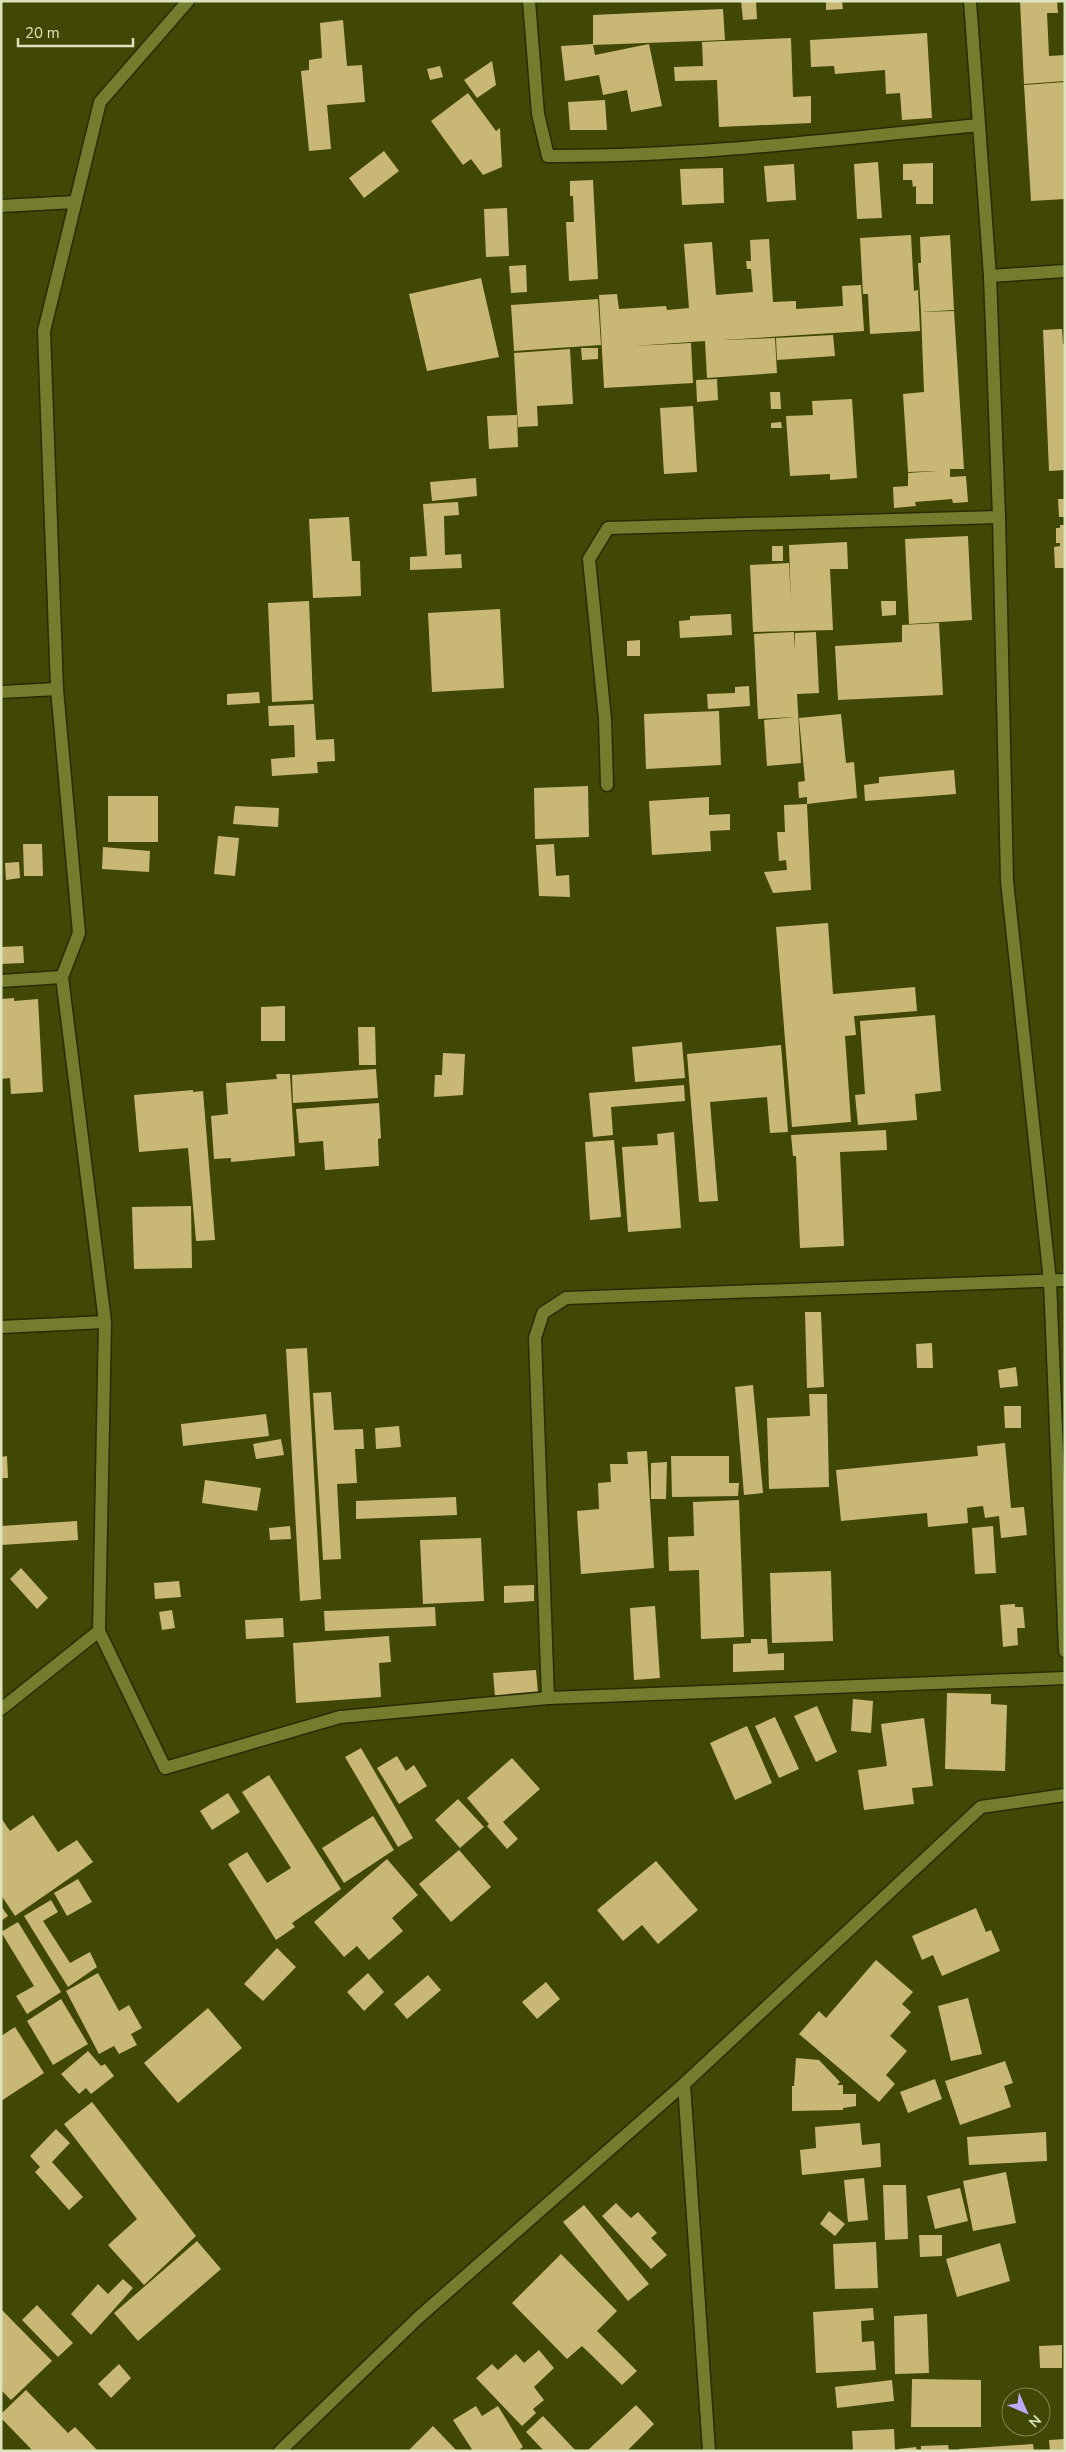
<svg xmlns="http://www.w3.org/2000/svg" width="1066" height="2452" font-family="'Nunito Sans',sans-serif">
<rect width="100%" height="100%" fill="#414705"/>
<!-- building -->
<g fill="#c9b875">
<polygon points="741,1 756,1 757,19 743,20"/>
<polygon points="826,1 842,1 843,9 826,10"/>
<polygon points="1020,1 1057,1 1058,13 1047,13 1049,56 1065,55 1065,81 1024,84"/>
<polygon points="723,9 725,40 593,45 595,55 649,44 662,106 631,112 627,90 603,95 599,75 565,81 561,46 593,44 593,15"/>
<polygon points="343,20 347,66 362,65 365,102 327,105 331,149 309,151 301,71 309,70 309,60 322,58 320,23"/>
<polygon points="927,33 932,118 902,120 900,93 886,94 885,70 835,74 834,66 811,67 810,40"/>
<polygon points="791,38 793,97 811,96 811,123 719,127 717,80 675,81 674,67 703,66 702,42"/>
<polygon points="492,61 496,85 477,98 464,80"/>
<polygon points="440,66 443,77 430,80 427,69"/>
<polygon points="1065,82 1065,199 1031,201 1024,85"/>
<polygon points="468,93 496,131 500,128 502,167 483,175 471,159 463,165 431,121"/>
<polygon points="605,100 607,130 570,130 568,102"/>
<polygon points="384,151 399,171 364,198 349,178"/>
<polygon points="878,162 882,218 857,219 854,164"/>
<polygon points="933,163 933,204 916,204 916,186 913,187 912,180 903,180 903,164"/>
<polygon points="794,164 796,200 767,202 764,166"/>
<polygon points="723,168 724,203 682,205 680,169"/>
<polygon points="593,180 598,279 569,281 566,222 574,222 573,196 570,196 570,181"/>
<polygon points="507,208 509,256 486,257 484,209"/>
<polygon points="911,235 914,291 918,290 920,331 870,334 868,294 863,294 860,238"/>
<polygon points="950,235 954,310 921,312 918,263 921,263 920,237"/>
<polygon points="769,239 773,302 796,301 796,309 843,306 842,286 861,285 864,331 723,340 775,338 777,373 707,378 705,341 633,346 691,343 693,383 604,388 599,295 617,294 619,309 666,306 667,310 689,308 684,244 712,242 716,295 753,292 751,269 747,269 746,261 751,261 750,240"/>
<polygon points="526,265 527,292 511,293 509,266"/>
<polygon points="481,278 499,357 427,371 409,294"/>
<polygon points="598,299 601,345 514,351 511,305"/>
<polygon points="954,311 964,469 950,469 950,477 966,476 968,502 953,503 952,499 915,502 916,506 894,508 893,487 908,486 908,473 937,471 908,472 903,394 924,392 921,312"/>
<polygon points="1062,329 1063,344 1065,344 1065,470 1049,471 1043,330"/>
<polygon points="833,335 835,356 777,360 776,338"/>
<polygon points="581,348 598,348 598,359 582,360"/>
<polygon points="570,349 573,404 537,406 538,426 518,427 514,353"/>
<polygon points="717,379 718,400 697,402 696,380"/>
<polygon points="770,392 780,392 781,409 771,409"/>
<polygon points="852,399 857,478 830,480 830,474 790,476 786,416 813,415 812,401"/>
<polygon points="693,406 697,472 664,474 660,408"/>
<polygon points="517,415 518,447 489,449 487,416"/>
<polygon points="781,422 782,428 771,428 771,423"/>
<polygon points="476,478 477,496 432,501 430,482"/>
<polygon points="1058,499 1065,499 1065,517 1059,517"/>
<polygon points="458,502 459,515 444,516 445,555 461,554 462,568 410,570 410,557 427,556 423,504"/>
<polygon points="349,517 352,561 360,561 361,596 313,598 309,519"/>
<polygon points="1060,525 1065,525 1065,568 1055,568 1054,547 1060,546 1060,543 1056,543 1056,528 1060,528"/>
<polygon points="968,536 972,620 909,624 905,539"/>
<polygon points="847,542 848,569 830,569 833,630 753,632 750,565 789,563 791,604 789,545"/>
<rect x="772" y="546" width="11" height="15"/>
<polygon points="309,601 313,700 272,702 268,603"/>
<polygon points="881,601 896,601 896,615 882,616"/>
<polygon points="500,609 504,688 432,692 428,613"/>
<polygon points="731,614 732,635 680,638 679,621 690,620 690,616"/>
<polygon points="939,623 943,695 838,700 835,646 902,642 902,625"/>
<polygon points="794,632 795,651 795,633 816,632 819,693 797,694 801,763 767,766 764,720 794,717 758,719 754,634"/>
<polygon points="640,640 640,656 627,656 627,641"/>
<polygon points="749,686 750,706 708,709 707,694 735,693 735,687"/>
<polygon points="259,692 260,703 227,705 227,694"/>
<polygon points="314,704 316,740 334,739 335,761 317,762 318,773 272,776 271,759 295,757 294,725 269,726 268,706"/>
<polygon points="719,711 721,765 646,769 644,714"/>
<polygon points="841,714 846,763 854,762 857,798 807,804 807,797 799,798 798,782 805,781 799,718"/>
<polygon points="954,770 956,794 865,801 864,785 879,783 879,777"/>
<polygon points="588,786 589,837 535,839 534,788"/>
<rect x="108" y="796" width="50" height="46"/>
<polygon points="709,797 709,815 730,814 730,830 710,831 711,851 652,855 649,801"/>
<polygon points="807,804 811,890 773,893 764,872 787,870 786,860 779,861 777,832 785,832 784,805"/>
<polygon points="235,806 279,808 278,827 233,824"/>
<polygon points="218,836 239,838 235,876 214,874"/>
<polygon points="23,844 42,844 43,876 24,876"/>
<polygon points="554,844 556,876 569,875 570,897 539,896 536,845"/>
<polygon points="103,847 150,851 149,872 102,869"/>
<polygon points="19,862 20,878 6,880 5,863"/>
<polygon points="828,923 833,994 915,987 917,1011 854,1016 856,1035 845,1036 851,1122 792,1127 776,927"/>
<polygon points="23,946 24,963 1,964 1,947"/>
<polygon points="14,998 14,1001 38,999 43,1092 11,1094 10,1078 1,1079 1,999"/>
<polygon points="285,1006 285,1041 261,1041 261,1007"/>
<polygon points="935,1015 941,1091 915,1094 917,1120 858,1125 855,1095 865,1094 860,1021"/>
<polygon points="358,1027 375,1027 376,1065 359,1065"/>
<polygon points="682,1042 685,1078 635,1082 632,1047"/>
<polygon points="781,1045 788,1132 770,1133 767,1097 710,1102 718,1201 699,1202 687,1054"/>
<polygon points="443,1053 465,1054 463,1095 434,1097 435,1075 442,1075"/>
<polygon points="376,1069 378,1098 293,1103 292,1075"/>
<polygon points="276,1074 290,1074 295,1156 231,1162 231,1158 214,1159 211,1116 228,1114 226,1083 277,1079"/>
<polygon points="684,1085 685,1101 611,1107 613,1135 593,1137 589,1093"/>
<polygon points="193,1090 193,1092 203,1091 215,1240 196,1241 188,1148 139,1152 134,1095"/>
<polygon points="379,1103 381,1138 378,1139 379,1166 325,1170 323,1141 299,1143 296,1109"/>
<polygon points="886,1130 887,1150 840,1152 844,1246 800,1248 796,1156 793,1156 791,1135"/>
<polygon points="674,1132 681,1228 628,1232 622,1147 658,1145 657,1134"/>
<polygon points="614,1140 621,1217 590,1220 585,1142"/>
<polygon points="191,1206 192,1268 134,1269 132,1207"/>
<polygon points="805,1312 821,1312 824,1387 807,1388"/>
<polygon points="932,1343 933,1368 917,1368 916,1344"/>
<polygon points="307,1348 321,1599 300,1601 286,1349"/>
<polygon points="1016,1367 1018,1386 1000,1388 998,1370"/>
<polygon points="753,1385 763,1493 744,1495 735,1387"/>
<polygon points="331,1392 334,1430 363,1429 364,1449 355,1449 357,1483 337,1484 341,1559 323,1560 313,1393"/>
<polygon points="809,1394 827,1394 829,1487 769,1489 767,1418 810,1416"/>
<polygon points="1004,1406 1021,1406 1021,1428 1005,1428"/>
<polygon points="266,1414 269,1436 183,1446 181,1424"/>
<polygon points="399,1426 401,1447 376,1449 375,1428"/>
<polygon points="281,1439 284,1455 256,1459 253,1444"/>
<polygon points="1005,1443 1011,1508 1024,1507 1027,1535 1001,1538 999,1516 985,1518 983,1506 967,1508 968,1523 928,1527 927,1513 841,1521 836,1470 978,1456 977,1446"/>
<polygon points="647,1451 654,1568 581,1574 577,1511 599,1509 598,1483 611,1482 610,1464 628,1464 627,1452"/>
<polygon points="7,1456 8,1478 1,1478 1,1457"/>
<polygon points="671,1456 729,1456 729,1483 739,1483 738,1496 672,1497"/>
<polygon points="667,1462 666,1499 651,1499 651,1463"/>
<polygon points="205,1480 261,1488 257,1511 202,1503"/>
<polygon points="456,1497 457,1515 356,1519 356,1501"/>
<polygon points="739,1500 744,1637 701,1639 699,1570 669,1571 668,1537 694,1536 693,1502"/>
<polygon points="77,1521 78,1540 1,1545 1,1526"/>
<polygon points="290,1526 291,1539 270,1540 269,1528"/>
<polygon points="993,1526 996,1573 975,1574 972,1528"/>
<polygon points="481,1538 484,1601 423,1604 420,1540"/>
<polygon points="21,1568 48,1598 37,1609 10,1579"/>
<polygon points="831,1571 833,1641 772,1643 770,1573"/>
<polygon points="179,1581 181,1597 155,1599 154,1583"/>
<polygon points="534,1585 534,1601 504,1603 504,1586"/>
<polygon points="1015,1604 1015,1607 1023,1607 1025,1628 1017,1628 1018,1645 1003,1647 1000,1605"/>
<polygon points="655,1606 660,1678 634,1680 630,1608"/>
<polygon points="435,1607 436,1626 325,1631 324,1611"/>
<polygon points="172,1610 175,1628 162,1630 159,1612"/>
<polygon points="283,1618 284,1637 246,1639 245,1620"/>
<polygon points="389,1636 391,1662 379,1663 381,1697 296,1703 293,1643"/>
<polygon points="751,1639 767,1639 768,1654 784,1653 784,1670 733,1672 733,1644 751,1643"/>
<polygon points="536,1670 538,1693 495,1696 493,1673"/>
<polygon points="947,1693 991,1694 991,1704 1007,1705 1005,1771 945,1769"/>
<polygon points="853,1699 873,1701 871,1733 851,1731"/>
<polygon points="817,1706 837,1752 816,1762 794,1716"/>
<polygon points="775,1717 799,1769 779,1778 755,1726"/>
<polygon points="924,1718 933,1786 912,1788 914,1804 864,1810 858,1770 887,1766 881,1724"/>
<polygon points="747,1726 772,1783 735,1800 710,1743"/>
<polygon points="361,1748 413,1838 398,1847 345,1757"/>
<polygon points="397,1756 406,1771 414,1765 427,1786 399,1804 377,1768"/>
<polygon points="512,1758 540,1789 503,1822 518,1839 507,1849 487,1826 489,1824 467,1798"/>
<polygon points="269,1775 341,1889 292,1923 295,1927 276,1940 228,1864 247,1852 267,1883 291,1868 242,1792"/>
<polygon points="228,1793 240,1812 212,1830 200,1811"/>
<polygon points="458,1799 484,1827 460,1848 435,1820"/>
<polygon points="33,1815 58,1852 77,1840 93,1862 15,1916 1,1895 1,1818 10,1831"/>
<polygon points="373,1816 394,1850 344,1883 322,1848"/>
<polygon points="459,1850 491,1887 451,1922 419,1884"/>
<polygon points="387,1859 418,1895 392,1918 403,1931 369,1960 357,1946 344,1957 314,1922"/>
<polygon points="656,1861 698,1910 658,1944 642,1925 623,1941 597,1910"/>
<polygon points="78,1879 92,1902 67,1916 54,1893"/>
<polygon points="51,1900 58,1912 43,1921 70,1963 90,1952 97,1967 68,1987 24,1916"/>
<polygon points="1,1906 8,1916 1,1921"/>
<polygon points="976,1908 986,1932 991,1930 1000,1951 942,1976 933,1955 922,1960 912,1936"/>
<polygon points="18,1922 61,1992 27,2014 16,1996 34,1986 1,1932"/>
<polygon points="277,1948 296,1967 263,2001 244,1984"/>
<polygon points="876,1960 913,1992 902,2004 911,2012 890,2036 907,2051 886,2075 895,2084 879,2102 799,2034 819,2011 826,2018"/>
<polygon points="98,1973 119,2011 129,2005 142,2028 131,2034 137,2045 119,2054 114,2046 99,2054 66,1991"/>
<polygon points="368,1973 384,1992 364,2011 347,1992"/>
<polygon points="428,1975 441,1990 407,2019 394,2004"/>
<polygon points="546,1982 560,1999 537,2019 522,2002"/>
<polygon points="968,1998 982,2054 951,2061 938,2006"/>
<polygon points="61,1999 88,2044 53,2065 27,2021"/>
<polygon points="208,2008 242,2048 178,2103 144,2063"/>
<polygon points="15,2027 44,2073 1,2101 1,2036"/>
<polygon points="88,2051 101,2066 105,2064 114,2076 91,2094 86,2088 79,2094 61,2074"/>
<polygon points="796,2058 819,2060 840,2082 837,2085 843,2085 843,2094 856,2094 856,2106 843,2108 843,2110 792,2111 792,2086 794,2086"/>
<polygon points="1005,2061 1013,2083 1004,2086 1011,2107 960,2125 945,2081"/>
<polygon points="935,2079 942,2099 908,2113 900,2092"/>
<polygon points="92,2102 196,2236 144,2285 108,2245 137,2219 64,2124"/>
<polygon points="860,2123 862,2145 880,2143 881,2167 802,2175 800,2150 816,2148 815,2127"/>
<polygon points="56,2129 70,2143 52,2162 83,2197 69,2210 35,2172 40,2167 30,2156"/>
<polygon points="1046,2132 1047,2161 969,2165 967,2137"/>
<polygon points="1006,2172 1016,2223 973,2231 963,2181"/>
<polygon points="864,2178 868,2220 848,2222 844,2180"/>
<polygon points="883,2185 906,2185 908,2239 885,2240"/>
<polygon points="960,2188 968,2221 935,2229 927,2196"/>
<polygon points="616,2203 631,2218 638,2212 657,2233 651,2238 667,2255 651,2269 602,2216"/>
<polygon points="584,2205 649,2284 628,2301 563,2222"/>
<polygon points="829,2211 845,2224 835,2236 820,2224"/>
<polygon points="919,2235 942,2235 942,2256 920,2257"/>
<polygon points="197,2241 221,2269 138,2341 114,2313"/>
<polygon points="876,2242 878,2288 835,2289 833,2244"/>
<polygon points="1000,2243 1010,2281 957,2297 946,2259"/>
<polygon points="561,2254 617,2311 597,2331 637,2371 622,2385 582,2346 567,2359 512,2303"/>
<polygon points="123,2279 133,2288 91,2335 71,2314 98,2284 108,2294"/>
<polygon points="37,2305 73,2343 58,2357 22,2320"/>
<polygon points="873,2308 874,2320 861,2321 862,2342 874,2341 876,2370 816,2373 813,2312"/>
<polygon points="1,2309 52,2361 11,2400 1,2390"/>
<polygon points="927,2314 929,2373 895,2374 894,2316"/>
<polygon points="1062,2345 1062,2368 1040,2368 1039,2346"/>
<polygon points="539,2350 554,2368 534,2387 544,2400 533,2409 536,2413 522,2426 476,2378 492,2364 498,2370 516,2354 524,2363"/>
<polygon points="119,2364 131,2378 111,2398 98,2384"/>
<polygon points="912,2379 981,2380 981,2427 911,2427"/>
<polygon points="892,2380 894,2401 837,2408 835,2387"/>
<polygon points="26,2390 68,2433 75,2427 98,2451 33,2451 1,2418 1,2414"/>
<polygon points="636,2405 654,2424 627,2451 587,2451"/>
<polygon points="476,2406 482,2416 498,2406 523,2447 517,2451 473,2451 453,2420"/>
<polygon points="543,2416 576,2451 544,2451 526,2432"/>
<polygon points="433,2426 457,2451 408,2451"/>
<polygon points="894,2429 895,2451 853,2451 852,2431"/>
<polygon points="1065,2439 1065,2451 1050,2451 1049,2440"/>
<polygon points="1033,2444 1034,2451 959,2451 959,2449"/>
<polygon points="948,2445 949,2451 921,2451 921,2446"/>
<polygon points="916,2447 917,2451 898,2451 898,2449"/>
</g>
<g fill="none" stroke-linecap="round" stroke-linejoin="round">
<!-- minor casing -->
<g stroke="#282c01" stroke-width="15">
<g id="minor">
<polyline points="188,1 100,102 44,331 57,689 79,933 62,977 105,1322 99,1631 165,1768 340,1717 548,1698 1065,1678"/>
<path d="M529 1 538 114 548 156C692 157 836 139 979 125"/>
<polyline points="1,206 75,202"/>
<polyline points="990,276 1065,271"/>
<polyline points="1,692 57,689"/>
<polyline points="607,785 605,719 589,559 608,528 999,517"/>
<polyline points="1,981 62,977"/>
<polyline points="1,1327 105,1322"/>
<polyline points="548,1698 535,1338 543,1313 566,1298 1065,1280"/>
<polyline points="1,1709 99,1631"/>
<polyline points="684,2084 709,2451"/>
<polyline points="280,2451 419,2317 684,2084 981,1807 1065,1795"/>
</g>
</g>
<!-- tertiary casing -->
<g stroke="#282c01" stroke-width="15">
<polyline id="tertiary" points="970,1 990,276 999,517 1007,881 1050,1281 1065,1651"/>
</g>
<!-- minor -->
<use href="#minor" stroke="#747d2e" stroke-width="12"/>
<!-- tertiary -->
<use href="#tertiary" stroke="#747d2e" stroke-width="12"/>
</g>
<!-- border -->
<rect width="1066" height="2452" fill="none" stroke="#dde4bd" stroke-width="5"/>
<!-- north arrow -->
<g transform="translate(1026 2412) rotate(135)"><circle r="24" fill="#414705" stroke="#7f864f"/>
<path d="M0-4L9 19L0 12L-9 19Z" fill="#bda9f5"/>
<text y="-8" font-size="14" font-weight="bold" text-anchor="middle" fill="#dde4bd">N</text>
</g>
<!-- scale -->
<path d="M18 38v8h115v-8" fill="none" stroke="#dde4bd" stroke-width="2.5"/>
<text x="25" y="38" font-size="15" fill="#dde4bd" stroke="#414705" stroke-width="4" paint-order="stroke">20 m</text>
</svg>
